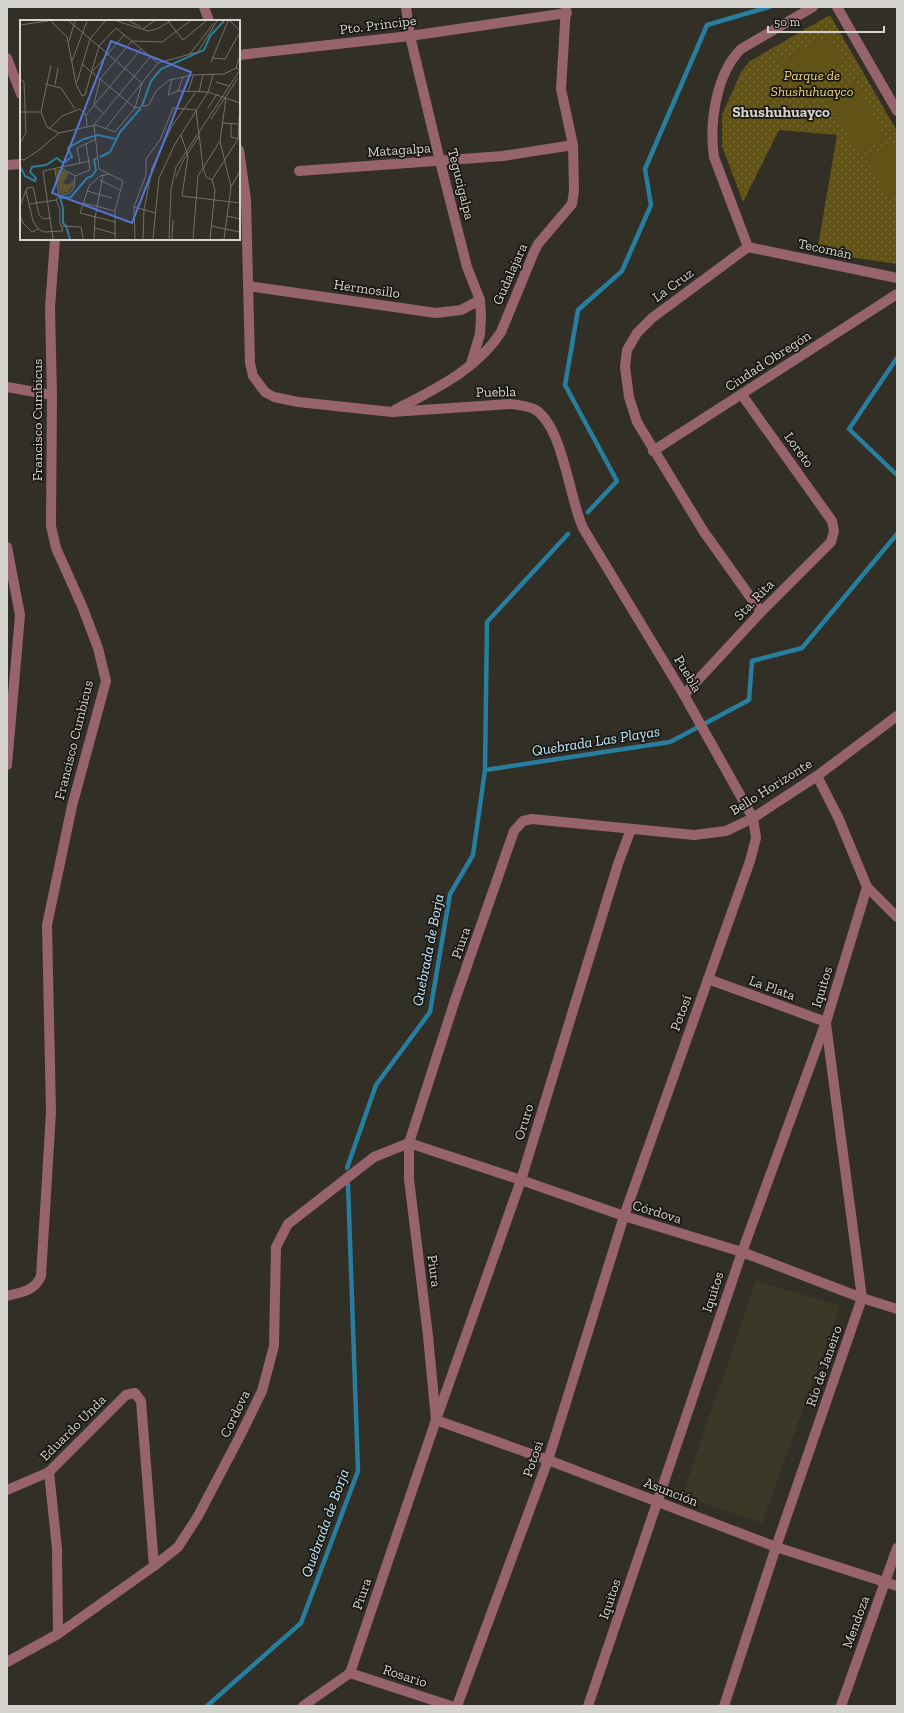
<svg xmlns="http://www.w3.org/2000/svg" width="904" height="1713" font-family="'Zilla Slab',serif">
<defs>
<pattern id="park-dots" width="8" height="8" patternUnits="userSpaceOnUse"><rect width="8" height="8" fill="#615215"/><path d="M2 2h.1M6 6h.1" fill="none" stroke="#776a36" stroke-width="1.8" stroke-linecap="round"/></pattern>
</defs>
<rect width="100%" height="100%" fill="#322f26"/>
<!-- built -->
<polygon fill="#3c3828" points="756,1281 840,1306 762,1523 682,1496"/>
<!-- park -->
<polygon fill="url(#park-dots)" points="830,15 897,131 897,264 817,252 837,135 779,130 743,202 722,146 722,115 741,72 750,61"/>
<!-- garden -->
<g fill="#615215">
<polygon points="829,35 843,60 795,86 781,62"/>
<polygon points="855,84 886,138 859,154 828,101"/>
<polygon points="892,144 897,152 897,193 889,198 866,159"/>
</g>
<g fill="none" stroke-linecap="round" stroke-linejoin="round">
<!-- stream -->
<g stroke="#277e9f" stroke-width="4.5">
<polyline points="897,358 849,429 897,475"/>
<polyline points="588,512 617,481 565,385 578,310 622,271 651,205 645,169 707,25 769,7"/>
<polyline points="485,770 670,742 749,700 752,661 802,648 897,534"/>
<polyline points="347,1168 376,1085 430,1012 450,894 473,855 485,770 487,622 568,534"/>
<polyline points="207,1706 301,1623 358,1471 348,1184"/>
</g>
<!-- minor -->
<g stroke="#97636d" stroke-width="10">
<polyline points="204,7 209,21"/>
<polyline points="406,7 410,36 440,161 467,267 480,300 481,317 480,334 471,364"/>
<polyline points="837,7 897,111"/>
<polyline points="239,55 410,36 567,13"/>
<polyline points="7,58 21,94"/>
<path d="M239 150 246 200 250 363 253 376 265 392 274 397 298 402 392 412 510 404C518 405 527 406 534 409 563 425 569 498 583 528L684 695 753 818 756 838 750 861 624 1216 548 1460 457 1706"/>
<polyline points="7,165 21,164"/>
<polyline points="299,171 503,156 573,145"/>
<polyline points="748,247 652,318 637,333 627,350 625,367 629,397 637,422 704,532 761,612"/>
<path d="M748 247 714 157C709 123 716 74 741 49L813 7"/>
<polyline points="748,247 897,278"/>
<polyline points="248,286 436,313 461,310 480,300"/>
<polyline points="7,387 52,395"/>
<path d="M395 410C433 390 477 370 501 332L534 252 538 244 572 204 574 191 573 145 561 89 566 7"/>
<polyline points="653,451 897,294"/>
<polyline points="7,547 20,615 7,765"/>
<polyline points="684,695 761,612 831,542 834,531 832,521 742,395"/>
<polyline points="817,776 838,817 867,887 897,917"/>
<polyline points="708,979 826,1022"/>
<path d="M7 1296C21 1292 35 1291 41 1276L51 1112 47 925 72 806 106 681 98 648 82 606 56 548 51 526 52 395 50 308 55 239"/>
<polyline points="436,1420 428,1336 409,1179 409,1143 455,1000 514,831 523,821 532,819 694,835 726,831 753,818 817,776 897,716"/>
<polyline points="436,1420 548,1460 776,1547 897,1586"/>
<polyline points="49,1472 57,1549 58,1634"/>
<polyline points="7,1490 49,1472 126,1395 135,1393 141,1401 154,1566"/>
<polyline points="7,1662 58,1634 154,1566 178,1547 198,1516 239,1438 262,1391 274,1346 276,1247 288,1224 374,1157 409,1143 521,1180 624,1216 742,1252 862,1298 897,1309"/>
<polyline points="350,1673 451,1706"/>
<polyline points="303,1706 350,1673 436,1420 521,1180 618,864 631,829"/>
<polyline points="588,1706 742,1252 826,1022 867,887"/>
<polyline points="724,1706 776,1547 862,1298 826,1024"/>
<polyline points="841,1706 897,1548"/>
</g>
</g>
<g text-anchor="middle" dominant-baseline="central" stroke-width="3.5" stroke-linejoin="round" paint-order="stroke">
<!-- street labels -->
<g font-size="14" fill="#d5d3ce" stroke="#181713">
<text transform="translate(378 25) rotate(-7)">Pto. Principe</text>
<text transform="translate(399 150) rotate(-4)">Matagalpa</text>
<text transform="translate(461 184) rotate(76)">Tegucigalpa</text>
<text transform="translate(825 249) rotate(12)">Tecomán</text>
<text transform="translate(510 274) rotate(-66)">Gudalajara</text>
<text transform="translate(673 285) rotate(-36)">La Cruz</text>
<text transform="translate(367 289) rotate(8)">Hermosillo</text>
<text transform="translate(768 361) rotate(-33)">Ciudad Obregón</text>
<text transform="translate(496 392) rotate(-1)">Puebla</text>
<text transform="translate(37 420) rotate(-90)">Francisco Cumbicus</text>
<text transform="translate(799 450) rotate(54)">Loreto</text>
<text transform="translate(754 600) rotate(-46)">Sta. Rita</text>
<text transform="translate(688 674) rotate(59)">Puebla</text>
<text transform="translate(74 740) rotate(-76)">Francisco Cumbicus</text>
<text transform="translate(771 787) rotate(-32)">Bello Horizonte</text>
<text transform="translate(461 943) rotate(-71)">Piura</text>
<text transform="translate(822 987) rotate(-73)">Iquitos</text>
<text transform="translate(772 988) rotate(20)">La Plata</text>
<text transform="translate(681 1013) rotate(-70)">Potosí</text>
<text transform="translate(524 1122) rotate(-73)">Oruro</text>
<text transform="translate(657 1212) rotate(17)">Córdova</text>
<text transform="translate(434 1271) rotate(83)">Piura</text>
<text transform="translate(713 1292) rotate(-72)">Iquitos</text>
<text transform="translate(824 1366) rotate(-71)">Río de Janeiro</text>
<text transform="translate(235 1414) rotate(-64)">Cordova</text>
<text transform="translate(73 1428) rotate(-45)">Eduardo Unda</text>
<text transform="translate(533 1459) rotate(-71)">Potosi</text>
<text transform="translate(671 1492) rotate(21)">Asunción</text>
<text transform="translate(362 1594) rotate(-71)">Piura</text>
<text transform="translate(610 1599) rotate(-71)">Iquitos</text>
<text transform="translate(856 1622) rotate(-70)">Mendoza</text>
<text transform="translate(405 1676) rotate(18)">Rosario</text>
</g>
<!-- park labels -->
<g font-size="14" font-style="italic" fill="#f2d773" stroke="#181713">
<text x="812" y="75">Parque de<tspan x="812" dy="16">Shushuhuayco</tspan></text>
</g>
<!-- neighbourhood labels -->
<g font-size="15" font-weight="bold" fill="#d5d3ce" stroke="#181713">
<text x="781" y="112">Shushuhuayco</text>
</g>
<!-- water labels -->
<g font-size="15" font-style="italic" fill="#c0e9fc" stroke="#181713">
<text transform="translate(596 741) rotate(-9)">Quebrada Las Playas</text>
<text transform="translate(428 950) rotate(-79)">Quebrada de Borja</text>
<text transform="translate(325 1523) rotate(-70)">Quebrada de Borja</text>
</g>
</g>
<!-- overview -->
<g transform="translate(20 20)">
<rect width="220" height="220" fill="#322f26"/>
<path d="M41 149 49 153 43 163 48 165 54 160 53 166 48 172 40 174 36 150Z" fill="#615215"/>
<path fill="none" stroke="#277e9f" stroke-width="2" d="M122 86 131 61 141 49 184 30 190 16 204 1M80 137 90 132 100 112 121 88M0 146 5 156 15 161 16 158 10 152 12 147 26 145 37 138 43 143 52 137 48 128 64 119 78 115 96 119M50 219 46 206 43 203V188L40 178 51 177 67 158 72 156 76 150 74 140 77 138"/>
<path fill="none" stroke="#737169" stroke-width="1" d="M31 1 47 17 56 64 62 76 65 75 79 26 96 8 138 43M49 1 122 63M97 1 128 11 137 9 150 1M109 1 121 7M148 1 163 20 186 1M210 1 220 11M0 5 28 1M123 9 134 1M49 21 55 1M112 21 142 22 170 1M169 35 194 3M192 38 205 39 220 12M52 41 67 1M191 42 208 1M62 44 115 88 129 85 136 71 149 60 173 55 204 54 216 48 220 50M31 45 21 92 27 107 39 113M216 48 220 35M73 51 104 15M0 59 4 62 6 113 0 123M57 62 70 19 85 1M196 62 209 66M25 64 41 68 55 89M35 65 38 48M158 71 163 57M168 72 173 56M179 72 183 55M148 75 158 71 188 72 220 83M148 75 152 59M74 84 80 59 112 21M74 85 83 93M188 88 197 74M176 90 183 147 186 157 192 160M0 92H21M66 95 121 29M191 99 218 58M202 103 219 104M211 104V117L218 119M74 105 79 149 103 161 95 191V219M74 105 130 37M29 109 42 96 60 89 66 95 67 107M85 109 138 43 178 32 197 1M161 115 168 136 162 176 220 183M200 121 211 167 204 219M0 139 4 140 19 130 39 113 76 105 95 112 115 88 122 63M60 143 57 128 76 119M42 148 55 156M35 149 39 176M89 154 80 156 69 166 60 193 95 202M55 156 70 150 66 123M156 157 163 141 179 116M80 160 100 170M192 160 218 119 220 83M211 167 220 151M6 171 13 201 18 209 24 212 43 211 40 203V189L36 180M67 171 92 178M63 183 95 191M9 184 36 180 39 176 50 173 54 167 55 156M0 186 7 168 13 167 19 195 24 199 31 198M114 187 136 193M0 195 3 203 12 212 18 209M207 196 220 199M42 206 61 207 63 219M191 206 220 212M75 208 96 214M33 219 23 151 70 141M74 219 75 198 83 155M115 219 114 187 126 155V139L140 120 153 88 176 90M123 219 124 190 132 148 152 106 175 73M133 219 139 158 155 124 188 72 193 55M149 219 151 170 156 147 220 50M152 219 153 200M173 219 178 156 200 121 206 78M190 219 195 170 192 160"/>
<path fill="#5476d5" fill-opacity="0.15" stroke="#5476d5" stroke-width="2" d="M91 21 171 52 112 203 32 173Z"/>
<rect width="220" height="220" fill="none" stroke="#d5d3ce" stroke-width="2"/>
</g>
<!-- border -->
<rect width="904" height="1713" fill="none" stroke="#d5d3ce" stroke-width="16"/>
<!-- scale -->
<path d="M768 26v6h116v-6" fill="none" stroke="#d5d3ce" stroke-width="2"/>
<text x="774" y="26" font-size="12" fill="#d5d3ce" stroke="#181713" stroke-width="3" paint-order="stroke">50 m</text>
</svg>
